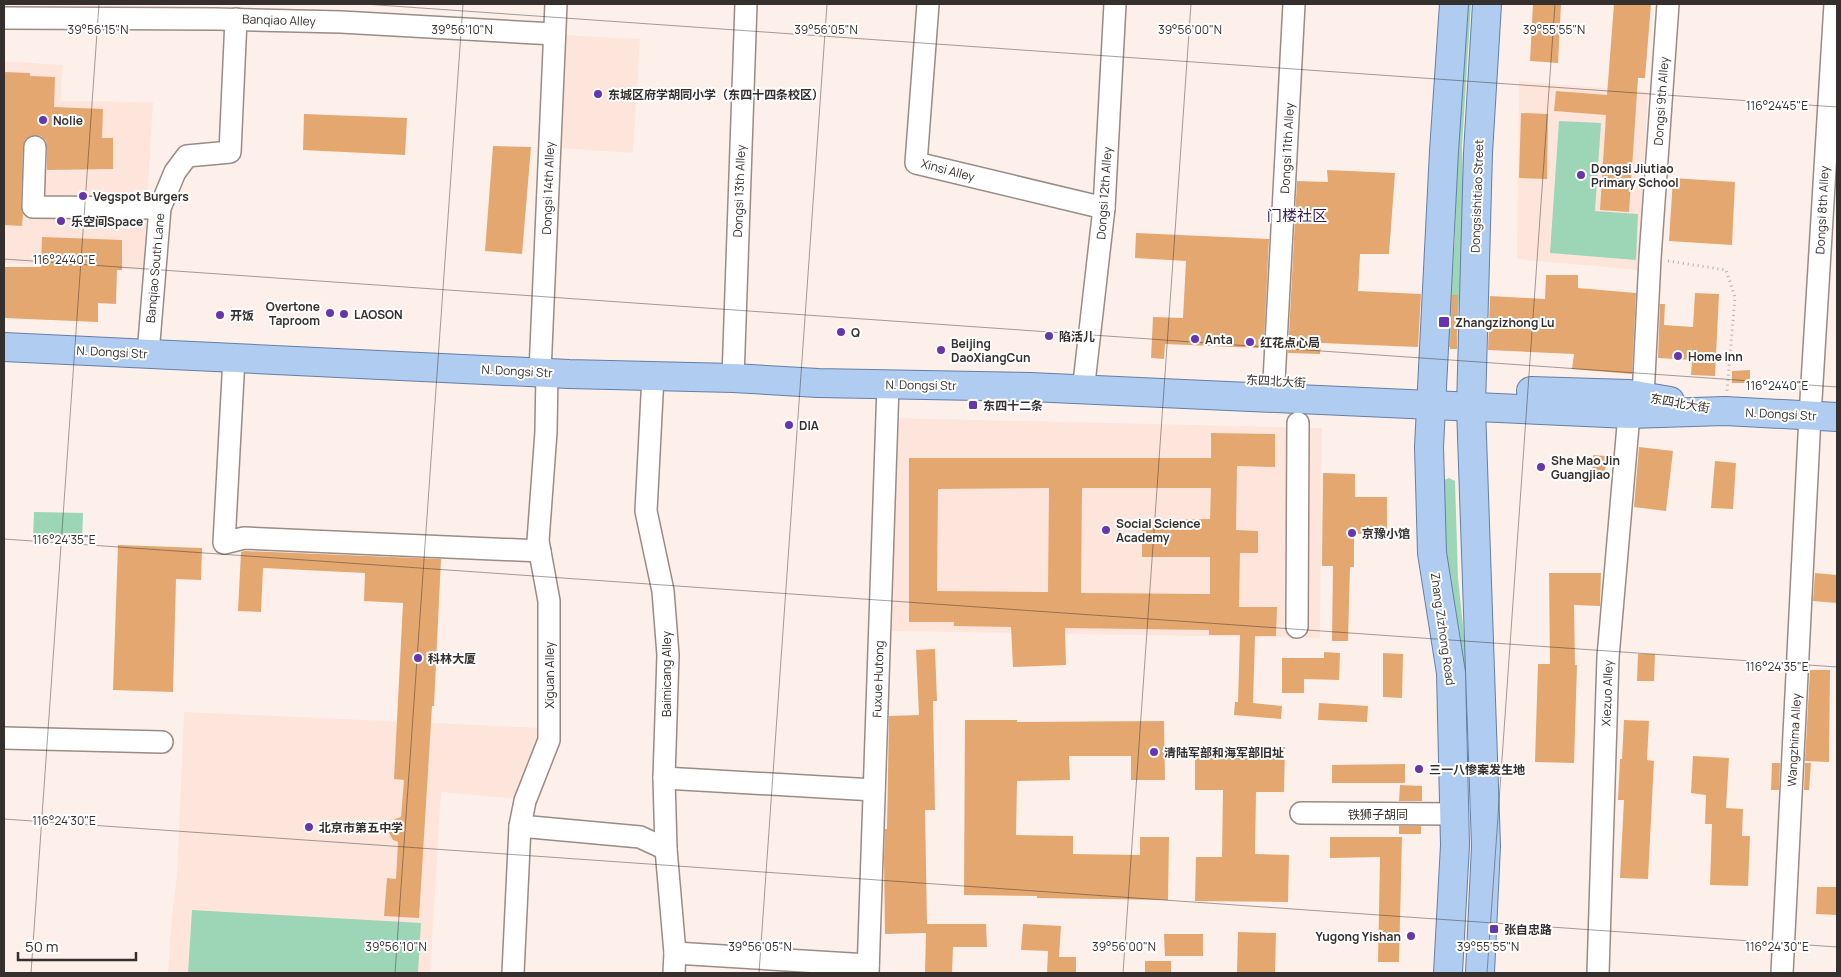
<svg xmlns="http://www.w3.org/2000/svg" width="1841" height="977" font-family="Manrope,'Noto Sans SC',sans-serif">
<rect width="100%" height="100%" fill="#fdf0eb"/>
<!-- built -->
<g fill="#fde5dc">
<polygon points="563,35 640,39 633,153 557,148"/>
<polygon points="4,61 62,65 61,101 153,102 143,270 4,263"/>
<polygon points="1519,81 1648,92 1638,270 1517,259"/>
<polygon points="895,418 1322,428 1320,638 889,631"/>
<polygon points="184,712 544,728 517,799 441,792 430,973 168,973 172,915 177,875"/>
</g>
<!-- green -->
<g fill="#9dd5b7">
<polygon points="1465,4 1471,4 1462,146 1464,224 1456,347 1448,347 1455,235 1457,123"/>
<polygon points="1559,121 1601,123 1595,211 1638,214 1636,260 1550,253"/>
<polygon points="1449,478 1455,481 1458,578 1465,645 1466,778 1446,567 1444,480"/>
<polygon points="34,512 83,513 82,541 33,539"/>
<polygon points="192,910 421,923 418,973 188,973"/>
</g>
<!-- building -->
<g fill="#e5a770" fill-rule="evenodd">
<polygon points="1533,4 1561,4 1558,63 1530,61"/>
<polygon points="1614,4 1651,4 1645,78 1638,78 1629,212 1600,210 1606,115 1554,111 1556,91 1607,95"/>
<polygon points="4,72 30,73 30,76 55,77 54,107 103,109 102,138 113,138 113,169 47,170 47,147 46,141 41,136 35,135 30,136 25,140 23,147 21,207 23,214 22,226 4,225"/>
<polygon points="1521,113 1548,114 1547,179 1519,178"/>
<polygon points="304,114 407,118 405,155 303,150"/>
<polygon points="493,146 531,147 522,254 485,251"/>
<polygon points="1327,170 1395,173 1389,254 1360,254 1358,291 1421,294 1418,347 1321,343 1320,354 1288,353 1297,181 1328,182"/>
<polygon points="1673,178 1735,182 1732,245 1669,241"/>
<polygon points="1136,233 1269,239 1264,341 1260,341 1260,348 1165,344 1164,359 1151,358 1153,317 1183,318 1186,261 1135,258"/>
<polygon points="42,237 122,240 122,270 117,270 116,304 98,303 98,322 4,318 4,267 41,267"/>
<polygon points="1546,275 1578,275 1578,288 1636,293 1632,374 1572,369 1574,354 1488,350 1490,296 1545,299"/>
<polygon points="1695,293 1719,294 1715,376 1691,375 1692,360 1658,358 1660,304 1665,304 1664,325 1693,327"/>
<polygon points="1452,295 1458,295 1457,349 1450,349"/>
<polygon points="1750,370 1750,383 1732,383 1732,371"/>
<path d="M1211 433 1275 434V467L1237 466 1236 530 1258 531V553H1240L1239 607H1277L1276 636H1255L1253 703 1282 706 1281 719 1234 715 1235 702H1238L1240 635H1209V630L1065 628 1066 665 1013 667 1011 627 954 626V622H909V458H1211ZM1049 488 1048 592 937 591 938 489ZM1082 488H1211L1210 519 1142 520V557H1210V594L1081 593Z"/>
<polygon points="1639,447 1673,451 1666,511 1634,507"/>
<polygon points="1593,455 1606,456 1605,476 1592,475"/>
<polygon points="1715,461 1736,463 1733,509 1711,508"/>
<polygon points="1323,473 1355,474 1355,497 1387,497 1387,532 1354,534 1354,567 1350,567 1348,641 1332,641 1333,566 1322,566"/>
<polygon points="118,545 202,548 201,580 176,579 173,692 113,690"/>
<polygon points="245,551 441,559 434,706 432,706 419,918 384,916 387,878 396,879 398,842 393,840 389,833 389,824 395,819 401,817 404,780 394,779 403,603 364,601 365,573 263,568 261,612 238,611 241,552"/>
<polygon points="1549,573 1601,573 1600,606 1574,605 1575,665 1577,665 1574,763 1535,762 1538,664 1550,664"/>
<polygon points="1815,573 1837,575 1837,603 1813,601"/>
<polygon points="935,649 937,701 933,701 935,810 925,810 927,924 986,924 987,947 953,947 952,973 925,973 926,933 885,934 884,860 885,829 887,829 889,716 919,715 916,650"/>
<polygon points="1324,652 1340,653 1339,680 1304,679 1304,693 1282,693 1282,658 1324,658"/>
<polygon points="1383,653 1403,654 1402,698 1383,697"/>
<polygon points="1638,654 1655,654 1654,681 1637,681"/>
<polygon points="1810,670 1830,670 1829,762 1805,761"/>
<polygon points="1319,703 1368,706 1367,722 1318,720"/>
<polygon points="965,720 1017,720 1017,722 1164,721 1165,780 1131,780 1131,756 1069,756 1070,780 1017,781 1016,835 1073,836 1073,854 1140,855 1140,837 1169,837 1168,900 1037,898 1037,896 964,895"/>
<polygon points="1624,720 1649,721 1647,760 1654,761 1648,879 1620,878 1624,800 1618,800 1620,759 1622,759"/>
<polygon points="1195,746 1285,747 1284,792 1256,792 1255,854 1289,855 1288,902 1195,901 1196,857 1222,857 1223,790 1195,790"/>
<polygon points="1693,756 1729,758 1726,808 1743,809 1742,836 1750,836 1748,886 1710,885 1712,824 1705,824 1706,795 1691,793"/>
<polygon points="1772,763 1780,763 1779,790 1771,790"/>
<polygon points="1805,763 1811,763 1809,790 1804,790"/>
<polygon points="1405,764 1405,783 1332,783 1332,765"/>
<polygon points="1400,785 1422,786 1422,801 1399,801"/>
<rect x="1399" y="826" width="22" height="8"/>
<polygon points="1330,837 1402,837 1399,962 1378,962 1380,857 1330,858"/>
<polygon points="1817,887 1837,887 1837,915 1816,914"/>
<polygon points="1023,924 1061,926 1059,957 1076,957 1076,973 1047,973 1048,951 1021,950"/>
<polygon points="1238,932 1276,933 1275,973 1237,973"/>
<polygon points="1164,934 1203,934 1203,956 1165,956"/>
<rect x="1145" y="961" width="26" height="12"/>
</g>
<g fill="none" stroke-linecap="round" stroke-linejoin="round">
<!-- minor casing -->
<g stroke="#9a8b86" stroke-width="24">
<g id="minor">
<polyline points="928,4 916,163 1104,208"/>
<polyline points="4,18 216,19 341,22 554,34"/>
<polyline points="35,147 33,207 160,208"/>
<polyline points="148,354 160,208 175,172 187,156 230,152 236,19"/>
<polyline points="234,358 224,543 244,538 540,551"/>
<polyline points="540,372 556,4"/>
<polyline points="653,376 646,511 663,591 668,655 664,778 666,849 675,953 674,973"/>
<polyline points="733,378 746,4"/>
<polyline points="1274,381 1294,4"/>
<polyline points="1084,383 1104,208 1115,4"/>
<polyline points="1643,397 1650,258 1668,4"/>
<polyline points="1297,627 1298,423"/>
<polyline points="4,738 162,742"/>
<polyline points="664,778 874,790"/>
<polyline points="1301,813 1455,814"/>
<polyline points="520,826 640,837 666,849"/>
<polyline points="675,953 868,965"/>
<polyline points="513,973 520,826 525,801 549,740 549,601 538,541 546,432 547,372"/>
<polyline points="868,973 888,385"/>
<polyline points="1598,973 1608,657 1629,414"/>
<polyline points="1782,973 1810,416 1835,4"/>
</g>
</g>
<!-- major casing -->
<g stroke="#637fa6" stroke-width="30">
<g id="major">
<polyline points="4,347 569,374 733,378 818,383 1030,387 1629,414 1725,411 1837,417"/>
<polyline points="1531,391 1629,394 1670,401"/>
<polyline points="1448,973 1455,845 1451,673 1432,553 1429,447 1444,151 1454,4"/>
<polyline points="1480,973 1486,846 1471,407 1478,153 1487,4"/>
</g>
</g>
<!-- path -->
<polyline stroke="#bbb0ac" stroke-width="3" stroke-dasharray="1 4" stroke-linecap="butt" points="1668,261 1726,270 1735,297 1727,391"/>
<!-- minor -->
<use href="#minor" stroke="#fff" stroke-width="21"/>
<!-- major -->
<use href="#major" stroke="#b0ccf1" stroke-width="28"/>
</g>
<!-- ticks -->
<path fill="none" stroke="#352f2d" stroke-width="1" stroke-opacity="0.45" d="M364 4 1837 107M4 259 1837 387M4 539 1837 667M4 819 1837 947M31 973 99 4M395 973 463 4M759 973 827 4M1123 973 1191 4M1487 973 1555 4"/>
<!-- markers -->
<g fill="#6735ad" stroke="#fff" stroke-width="2">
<circle cx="598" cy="94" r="5"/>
<circle cx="43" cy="120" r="5"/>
<circle cx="1581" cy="175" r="5"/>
<circle cx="83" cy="196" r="5"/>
<circle cx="61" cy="221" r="5"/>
<circle cx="330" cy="313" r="5"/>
<circle cx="344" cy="314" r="5"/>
<circle cx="220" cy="315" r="5"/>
<rect x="1438" y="316" width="12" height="12" rx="2.5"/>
<circle cx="841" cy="332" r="5"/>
<circle cx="1049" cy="336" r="5"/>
<circle cx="1195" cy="339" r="5"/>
<circle cx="1250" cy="342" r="5"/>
<circle cx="941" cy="350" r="5"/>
<circle cx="1678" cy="356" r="5"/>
<rect x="968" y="400" width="10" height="10" rx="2.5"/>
<circle cx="789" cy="425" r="5"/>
<circle cx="1541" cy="467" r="5"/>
<circle cx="1106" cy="530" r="5"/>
<circle cx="1352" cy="533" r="5"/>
<circle cx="418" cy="658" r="5"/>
<circle cx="1154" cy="752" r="5"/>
<circle cx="1419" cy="769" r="5"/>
<circle cx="309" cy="827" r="5"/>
<rect x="1489" y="924" width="10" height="10" rx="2.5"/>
<circle cx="1411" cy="936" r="5"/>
</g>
<g text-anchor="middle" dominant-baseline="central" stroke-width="4" stroke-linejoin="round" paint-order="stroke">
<!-- street labels -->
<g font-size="12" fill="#352f2d" stroke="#fff">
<text transform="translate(279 20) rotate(2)">Banqiao Alley</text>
<text transform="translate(1661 101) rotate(-86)">Dongsi 9th Alley</text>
<text transform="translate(1287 148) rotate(-87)">Dongsi 11th Alley</text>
<text transform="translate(948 170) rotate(15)">Xinsi Alley</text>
<text transform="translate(548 188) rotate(-88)">Dongsi 14th Alley</text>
<text transform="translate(739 191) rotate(-88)">Dongsi 13th Alley</text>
<text transform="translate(1104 193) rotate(-86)">Dongsi 12th Alley</text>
<text transform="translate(1477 196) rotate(-88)">Dongsishitiao Street</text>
<text transform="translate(1822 210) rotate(-87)">Dongsi 8th Alley</text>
<text transform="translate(155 268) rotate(-85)">Banqiao South Lane</text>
<text transform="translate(112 352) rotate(3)">N. Dongsi Str</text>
<text transform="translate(517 371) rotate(3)">N. Dongsi Str</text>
<text transform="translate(1276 381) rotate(3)">东四北大街</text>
<text transform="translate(921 385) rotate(1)">N. Dongsi Str</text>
<text transform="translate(1680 403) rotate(10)">东四北大街</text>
<text transform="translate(1781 414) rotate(3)">N. Dongsi Str</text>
<text transform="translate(1443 629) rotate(82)">Zhang Zizhong Road</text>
<text transform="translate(666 674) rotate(-90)">Baimicang Alley</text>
<text transform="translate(549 675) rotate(-90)">Xiguan Alley</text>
<text transform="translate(878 679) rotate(-88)">Fuxue Hutong</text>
<text transform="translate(1607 693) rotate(-88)">Xiezuo Alley</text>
<text transform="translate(1794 740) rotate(-87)">Wangzhima Alley</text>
<text x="1378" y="814">铁狮子胡同</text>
</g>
<!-- poi labels -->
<g font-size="12" font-weight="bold" fill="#352f2d" stroke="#fff" text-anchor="start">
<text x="608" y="94">东城区府学胡同小学（东四十四条校区）</text>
<text x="53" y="120">Nolie</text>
<text x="1591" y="168">Dongsi Jiutiao<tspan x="1591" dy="14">Primary School</tspan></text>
<text x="93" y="196">Vegspot Burgers</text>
<text x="71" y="221">乐空间Space</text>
<text x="320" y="306" text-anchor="end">Overtone<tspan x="320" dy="14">Taproom</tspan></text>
<text x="354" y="314">LAOSON</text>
<text x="230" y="315">开饭</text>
<text x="1455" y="322">Zhangzizhong Lu</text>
<text x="851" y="332">Q</text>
<text x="1059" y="336">陷活儿</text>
<text x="1205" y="339">Anta</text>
<text x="1260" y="342">红花点心局</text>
<text x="951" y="343">Beijing<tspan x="951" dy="14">DaoXiangCun</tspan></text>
<text x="1688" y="356">Home Inn</text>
<text x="983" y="405">东四十二条</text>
<text x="799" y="425">DIA</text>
<text x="1551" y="460">She Mao Jin<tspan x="1551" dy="14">Guangjiao</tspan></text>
<text x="1116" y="523">Social Science<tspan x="1116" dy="14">Academy</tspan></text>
<text x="1362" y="533">京豫小馆</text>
<text x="428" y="658">科林大厦</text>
<text x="1164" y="752">清陆军部和海军部旧址</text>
<text x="1429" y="769">三一八惨案发生地</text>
<text x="319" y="827">北京市第五中学</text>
<text x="1504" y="929">张自忠路</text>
<text x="1401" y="936" text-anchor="end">Yugong Yishan</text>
</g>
<!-- quarter labels -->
<g font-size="15" fill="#301953" stroke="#fff">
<text x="1297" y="215">门楼社区</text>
</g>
</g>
<g font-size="12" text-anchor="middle" fill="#352f2d" stroke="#fff" stroke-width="4" stroke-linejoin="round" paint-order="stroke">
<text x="98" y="34">39°56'15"N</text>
<text x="462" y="34">39°56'10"N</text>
<text x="826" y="34">39°56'05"N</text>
<text x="1190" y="34">39°56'00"N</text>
<text x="1554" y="34">39°55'55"N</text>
<text x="1777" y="110">116°24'45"E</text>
<text x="64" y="264">116°24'40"E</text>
<text x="1777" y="390">116°24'40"E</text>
<text x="64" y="544">116°24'35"E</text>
<text x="1777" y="671">116°24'35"E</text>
<text x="64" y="825">116°24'30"E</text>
<text x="1777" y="951">116°24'30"E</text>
<text x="396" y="951">39°56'10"N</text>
<text x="760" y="951">39°56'05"N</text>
<text x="1124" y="951">39°56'00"N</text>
<text x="1488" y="951">39°55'55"N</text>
</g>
<!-- border -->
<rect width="1841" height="977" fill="none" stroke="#352f2d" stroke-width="10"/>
<!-- scale -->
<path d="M18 952v8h118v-8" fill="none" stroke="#352f2d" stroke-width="2.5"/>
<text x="25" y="952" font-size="15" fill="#352f2d" stroke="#ffffff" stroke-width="4" paint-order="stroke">50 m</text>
</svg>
